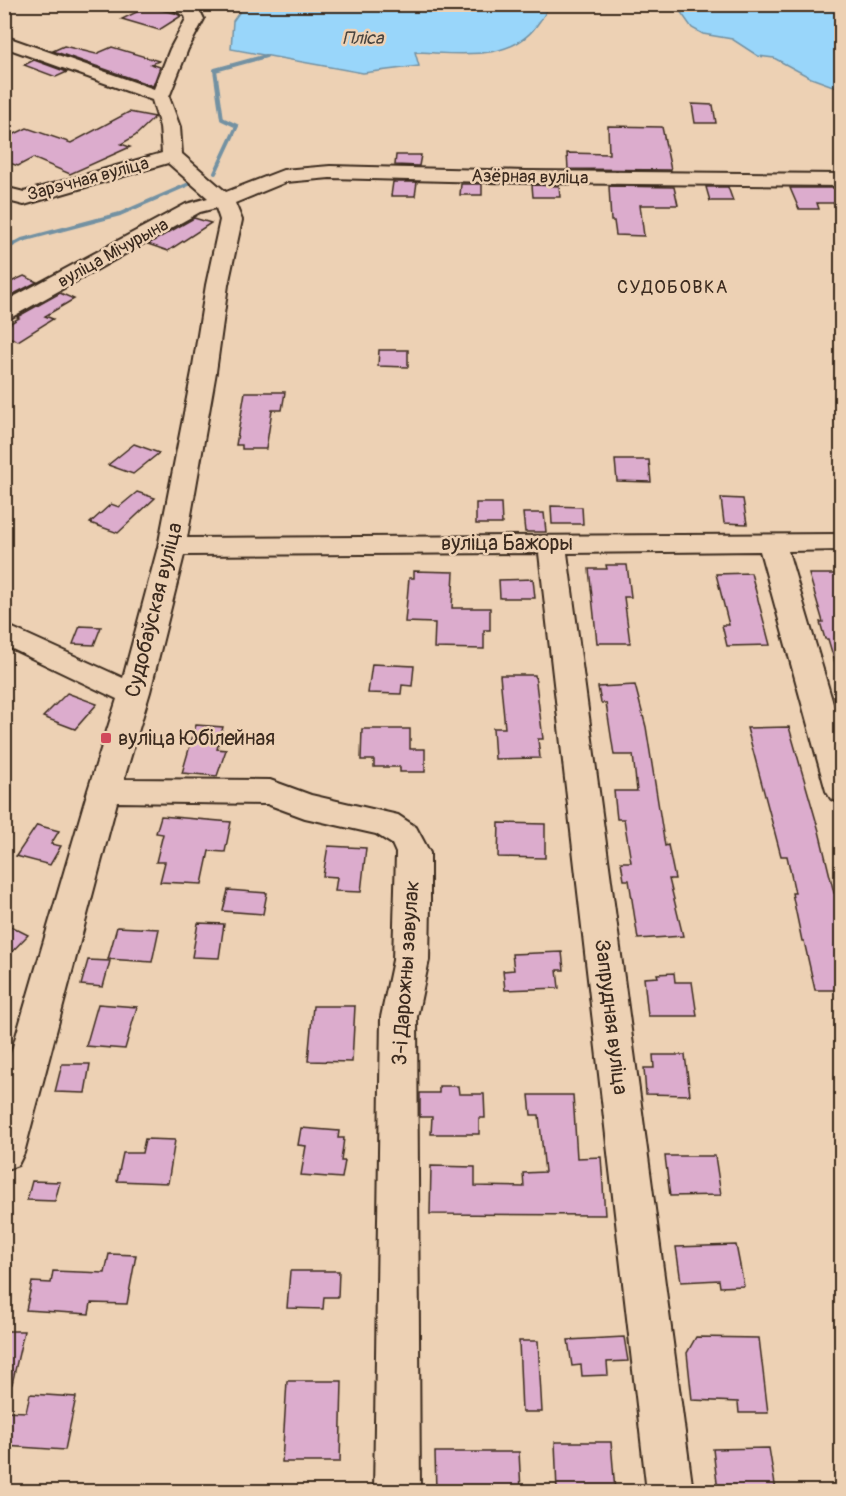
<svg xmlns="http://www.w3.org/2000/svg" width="846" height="1496" font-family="Pangolin,sans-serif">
<rect width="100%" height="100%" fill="#edd1b4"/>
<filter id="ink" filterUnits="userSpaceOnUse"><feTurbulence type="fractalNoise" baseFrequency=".0167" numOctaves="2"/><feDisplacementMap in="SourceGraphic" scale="12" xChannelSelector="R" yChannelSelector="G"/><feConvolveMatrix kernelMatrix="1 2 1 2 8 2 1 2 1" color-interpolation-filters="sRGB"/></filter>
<g filter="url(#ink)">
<!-- water -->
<g fill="#99d6fa" stroke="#7391a2" stroke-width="1.5">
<path d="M245 4H547V5C547 13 542 18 537 25 510 63 457 53 415 52L419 66 363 73 231 49 233 21Z"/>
<polygon points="680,5 841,5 841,89 811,78 774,58 758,56 732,39 703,34 692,28 680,11"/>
</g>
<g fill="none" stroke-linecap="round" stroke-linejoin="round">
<!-- stream-far1 -->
<g stroke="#7391a2" stroke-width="4">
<polyline points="215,173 237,126 222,119 215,70 266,56"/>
<polyline points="7,248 22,240 120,214 189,184"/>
</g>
<!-- stream -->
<polyline stroke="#7391a2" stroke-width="5" points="4,249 10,246"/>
</g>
<!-- building -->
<g fill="#dcaccd" stroke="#3b2a1e" stroke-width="1.5">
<polygon points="147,7 175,13 181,16 159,30 122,19"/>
<polygon points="64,46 96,54 112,47 159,61 151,64 160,67 153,86 53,51"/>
<polygon points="34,60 67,72 56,77 24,65"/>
<polygon points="692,104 713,105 716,123 695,123"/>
<polygon points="129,112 155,117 135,136 121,144 130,147 70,174 33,158 18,166 4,161 4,139 27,128 71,143"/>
<polygon points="608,126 662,127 671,170 568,169 567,153 609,154"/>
<polygon points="396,155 421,155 419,166 395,165"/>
<polygon points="393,182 417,182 415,196 391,196"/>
<polygon points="461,184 482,184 482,195 460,195"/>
<polygon points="532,185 559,186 560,197 533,197"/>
<polygon points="609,186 674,187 678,205 640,205 644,236 616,235 614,221 611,221"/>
<polygon points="706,187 728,187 733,201 710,201"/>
<polygon points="790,188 842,188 842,203 817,203 819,209 799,209"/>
<polygon points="194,218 211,223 168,251 148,244"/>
<polygon points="24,276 37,282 4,299 4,285"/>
<polygon points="60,293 74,299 45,316 53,319 18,341 4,335 4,327 19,318 17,317"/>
<polygon points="379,350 408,350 408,367 378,366"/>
<polygon points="245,392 285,392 282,410 272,410 266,449 242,449 242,445 236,445"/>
<polygon points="134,444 159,453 133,474 108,465"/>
<polygon points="615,460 649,460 651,482 617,481"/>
<polygon points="137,492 155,498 118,533 90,523 111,504 119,507"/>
<polygon points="721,498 743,499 747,524 724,523"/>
<polygon points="476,503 501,503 502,524 476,524"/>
<polygon points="551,506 582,507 583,524 552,524"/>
<polygon points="523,513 544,513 546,532 525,532"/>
<polygon points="606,565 627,565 631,597 624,597 630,643 597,643 589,569 607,569"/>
<polygon points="414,571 454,572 452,608 490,608 490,630 484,630 484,649 434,648 435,623 405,622 409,578 414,578"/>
<polygon points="751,573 770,645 727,646 722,625 729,625 716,574"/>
<polygon points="809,574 842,574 842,668 837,669 828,639 825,639 820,622 823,622"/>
<polygon points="533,579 535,598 500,598 499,580"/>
<polygon points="80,626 101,627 94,645 73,644"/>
<polygon points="372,664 414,666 412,686 402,685 401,694 368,693"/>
<polygon points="500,675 535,675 543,739 538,739 540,758 495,759 493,728 505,728"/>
<polygon points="635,685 646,727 665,846 668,845 675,879 669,879 683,936 638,939 629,880 624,880 621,862 631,862 624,819 617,819 614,791 637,791 633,755 614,755 606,703 601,703 598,687"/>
<polygon points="67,693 97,704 75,729 43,717"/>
<polygon points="196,725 223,727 217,749 226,750 217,776 182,773"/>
<polygon points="789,727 819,831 834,893 842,893 842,990 815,990 804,941 802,941 792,893 795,893 787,856 781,856 747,728"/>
<polygon points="362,729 410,729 410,749 425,749 425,772 400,772 400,767 374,767 374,760 361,760"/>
<polygon points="161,816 231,822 225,852 209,851 202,884 160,882 165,862 156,862 163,834 156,833"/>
<polygon points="499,823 545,824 545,858 498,857"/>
<polygon points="37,825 59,831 51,844 61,846 50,865 16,856"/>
<polygon points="328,846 366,848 361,892 335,891 337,877 323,876"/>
<polygon points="228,890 267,893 263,914 223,911"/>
<polygon points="4,923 28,935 4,960"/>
<polygon points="198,923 224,924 219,958 192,957"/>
<polygon points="117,927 159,929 152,962 108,959"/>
<polygon points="562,952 564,970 557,970 559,988 505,990 503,971 514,970 512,954"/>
<polygon points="88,960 110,961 103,987 81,985"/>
<polygon points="674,973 675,982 692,982 697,1016 648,1016 644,978 658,977 657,974"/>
<polygon points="98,1004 137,1007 125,1049 86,1046"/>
<polygon points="313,1006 355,1006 352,1062 308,1061"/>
<polygon points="653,1055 685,1055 690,1095 646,1094 644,1068 654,1068"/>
<polygon points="62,1064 90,1064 85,1093 55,1092"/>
<polygon points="439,1086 458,1086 459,1094 484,1094 485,1118 479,1118 479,1134 431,1134 432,1117 420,1117 420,1093 439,1093"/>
<polygon points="529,1095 573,1095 577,1158 601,1157 605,1215 430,1214 431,1166 475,1167 475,1186 524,1187 523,1173 545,1172 539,1115 531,1115"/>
<polygon points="301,1128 339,1131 338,1138 344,1138 341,1161 345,1161 342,1178 301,1175 306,1146 298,1145"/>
<polygon points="145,1139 175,1140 168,1183 117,1181 123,1153 142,1153"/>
<polygon points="665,1156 715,1156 721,1195 670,1196"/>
<polygon points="32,1181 60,1182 55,1201 27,1200"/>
<polygon points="736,1245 744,1286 720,1287 719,1280 681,1282 676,1247"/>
<polygon points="109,1254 136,1255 127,1304 91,1303 89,1314 26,1310 32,1282 51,1283 53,1271 105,1273"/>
<polygon points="290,1271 339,1271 338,1297 324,1297 323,1309 287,1308"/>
<polygon points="4,1331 24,1331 12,1384 4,1384"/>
<polygon points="624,1337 628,1361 607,1362 608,1375 582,1376 581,1365 572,1366 568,1340"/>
<polygon points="696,1337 759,1338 768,1413 739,1413 738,1402 692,1400 687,1353"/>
<polygon points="519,1341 538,1341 542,1412 522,1412"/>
<polygon points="287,1381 342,1381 340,1462 282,1462"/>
<polygon points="30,1394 76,1397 65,1450 4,1446 4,1411 26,1412"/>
<polygon points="555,1442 611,1442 615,1491 557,1491"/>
<polygon points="769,1448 776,1491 718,1491 713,1449"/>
<polygon points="435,1452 519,1452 521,1491 436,1491"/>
</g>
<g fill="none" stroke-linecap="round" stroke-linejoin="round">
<!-- minor casing -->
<g stroke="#3b2a1e" stroke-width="4">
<polygon id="minor" points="164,4 188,4 199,9 204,19 188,49 169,97 180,127 182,154 226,192 283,170 330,166 526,171 842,174 842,186 526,183 330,178 286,182 235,203 242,220 228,285 216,372 187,538 842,534 842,550 788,551 842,734 842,803 831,799 826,791 760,551 567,553 693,1492 647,1492 539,553 184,555 150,692 124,779 270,780 311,795 398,815 416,827 430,853 430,904 429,960 417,1017 420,1492 374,1492 381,1017 393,960 396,853 392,844 376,834 305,818 267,804 117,802 24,1153 18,1165 4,1170 4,1077 88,790 117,699 4,645 4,624 123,678 158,547 192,372 206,285 220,220 216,208 200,212 12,317 4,319 4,302 186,204 208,198 168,163 24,205 4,200 4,187 24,192 162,153 160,127 152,100 4,47 4,36 154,89 170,49 186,19 185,16"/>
</g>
<!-- minor -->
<use href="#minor" fill="#edd1b4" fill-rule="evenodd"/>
</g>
</g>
<!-- markers -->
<rect fill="#d1495b" stroke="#edd1b4" stroke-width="2" x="100" y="732" width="12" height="12" rx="3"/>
<g text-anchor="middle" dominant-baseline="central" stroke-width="5" stroke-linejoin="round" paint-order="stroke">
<!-- far-water labels -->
<g font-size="18" font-style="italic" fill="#49443f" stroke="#edd1b4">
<text x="363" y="38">Пліса</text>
</g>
<!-- far-street labels -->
<g font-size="18" fill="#3b2a1e" stroke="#edd1b4">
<text transform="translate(530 177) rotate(1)">Азёрная вуліца</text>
<text transform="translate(88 179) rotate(-15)">Зарэчная вуліца</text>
<text transform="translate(113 253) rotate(-29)">вуліца Мічурына</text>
</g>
<!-- far-neighbourhood labels -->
<g font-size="18" letter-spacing="1.5" fill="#3b2a1e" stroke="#edd1b4">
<text x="673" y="287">СУДОБОВКА</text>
</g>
<!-- street labels -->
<g font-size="21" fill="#3b2a1e" stroke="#edd1b4">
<text x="507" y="543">вуліца Бажоры</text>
<text transform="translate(154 610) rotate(-76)">Судобаўская вуліца</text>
<text transform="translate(406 973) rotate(-86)">3-і Дарожны завулак</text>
<text transform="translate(611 1017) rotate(83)">Запрудная вуліца</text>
</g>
<!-- poi labels -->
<g font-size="21" fill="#3b2a1e" stroke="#edd1b4" text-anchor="start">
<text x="118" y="738">вуліца Юбілейная</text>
</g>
</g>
<!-- margin -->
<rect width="846" height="1496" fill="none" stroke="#edd1b4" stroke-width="24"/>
<rect x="12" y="12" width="822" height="1472" fill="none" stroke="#3b2a1e" stroke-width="2" filter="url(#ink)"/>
</svg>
